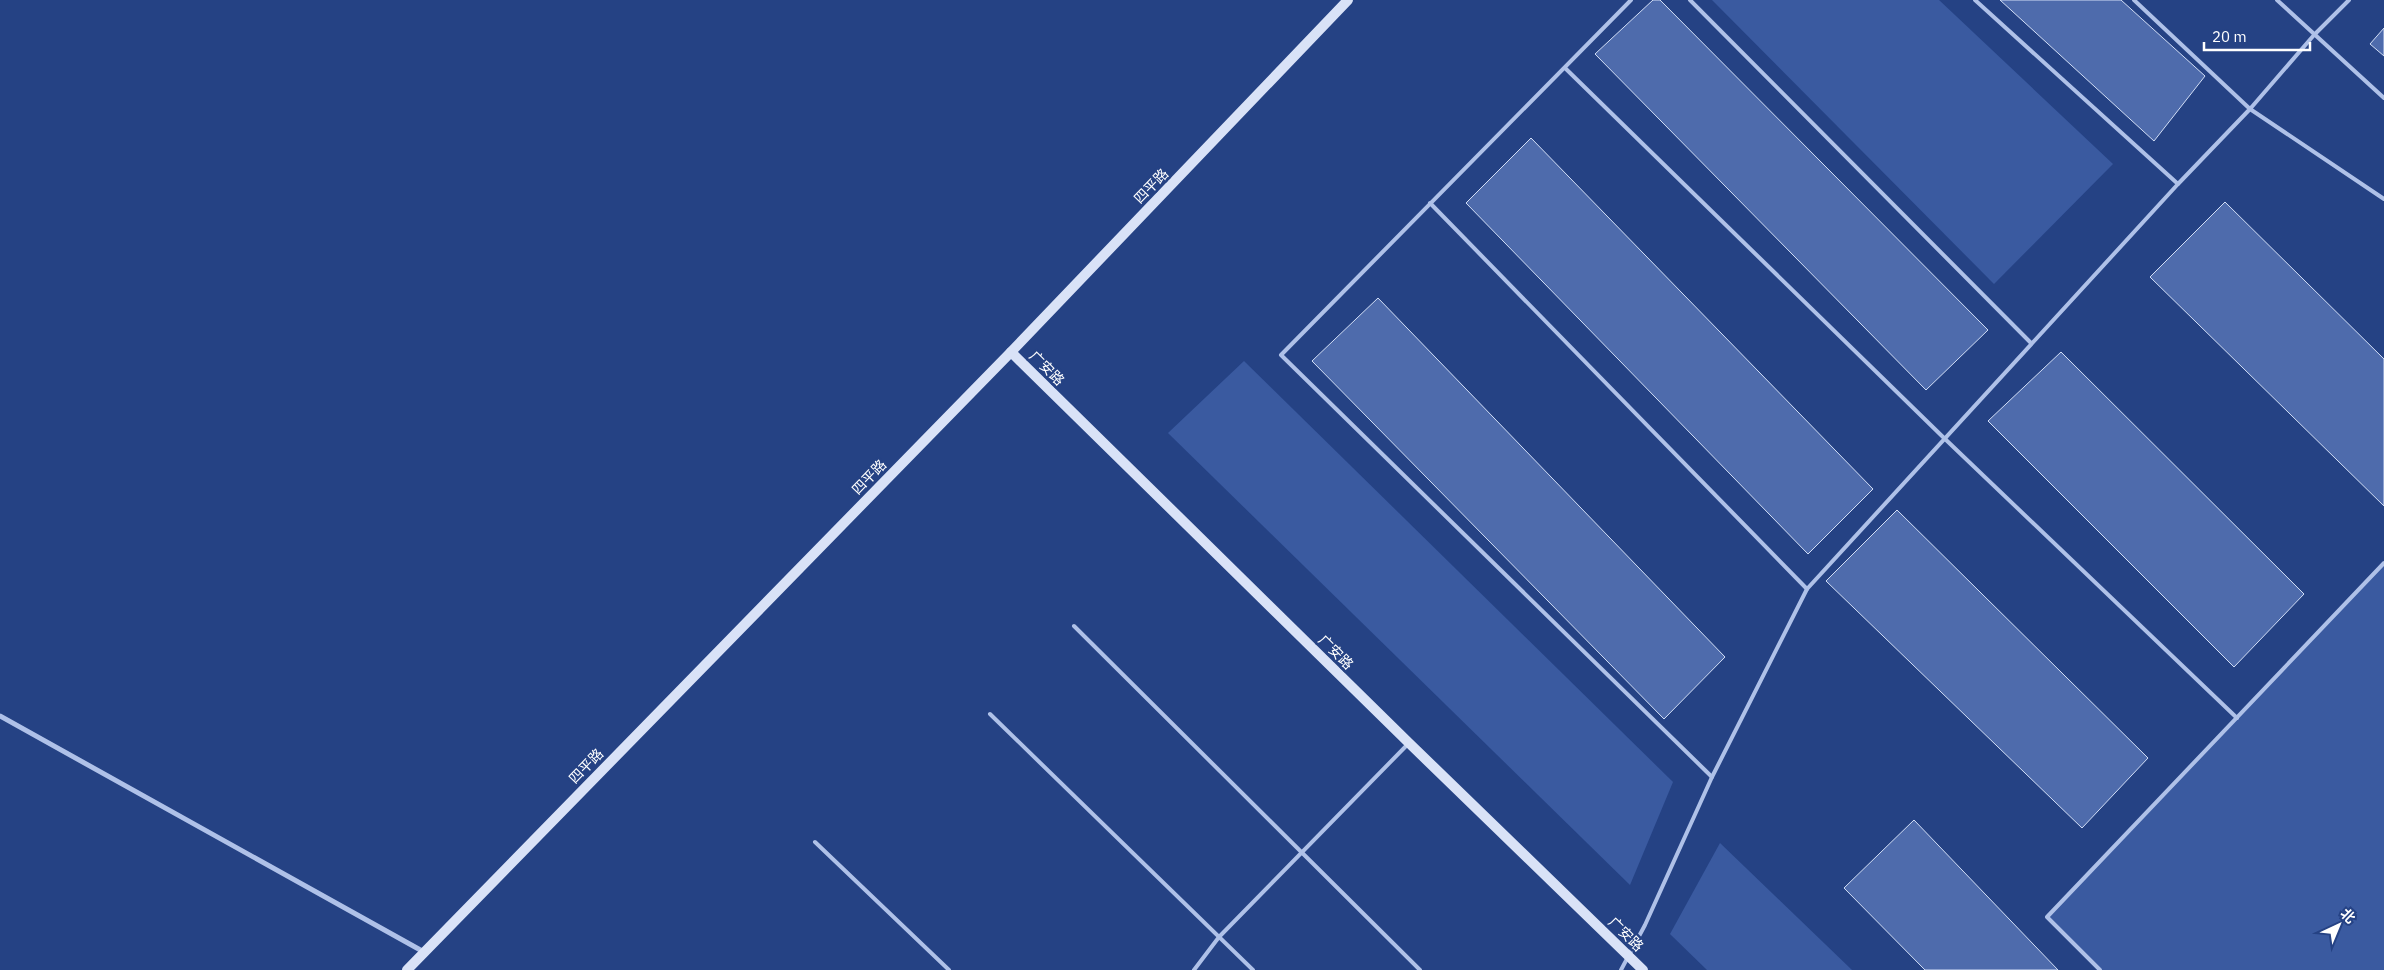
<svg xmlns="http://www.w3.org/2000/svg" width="2384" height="970" font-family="'IBM Plex Sans','Noto Sans SC',sans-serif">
<rect width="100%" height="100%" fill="#254284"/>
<!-- green -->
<g fill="#3a5aa0">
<polygon points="1712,0 1939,0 2113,164 1994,284"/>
<polygon points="1244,361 1673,782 1630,885 1168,433"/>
<polygon points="2384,563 2384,970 2100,970 2047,917"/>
<polygon points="1720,843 1852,970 1707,970 1670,934"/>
</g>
<!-- building -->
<g fill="#4e6bac" stroke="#d2def6">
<polygon points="1653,0 1660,0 1988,330 1926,390 1595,54"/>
<polygon points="2000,0 2121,0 2205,76 2154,141"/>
<polygon points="2384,28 2384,56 2370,44"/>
<polygon points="1531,138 1873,489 1808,554 1466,203"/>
<polygon points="2225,202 2384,359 2384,506 2150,277"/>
<polygon points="1378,298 1725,657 1664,719 1312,361"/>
<polygon points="2061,352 2304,594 2234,667 1988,421"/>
<polygon points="1897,510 2148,758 2082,828 1826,581"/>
<polygon points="1914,820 2058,970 1925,970 1844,888"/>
</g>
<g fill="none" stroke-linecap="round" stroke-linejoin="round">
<!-- lane -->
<g stroke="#afc1e8" stroke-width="4">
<polyline points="1631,0 1281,355 1712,777"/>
<polyline points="1690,0 2031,343"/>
<polyline points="1975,0 2178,184"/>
<polyline points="2277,0 2384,98"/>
<polyline points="2349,0 2314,35 2250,109 2384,199"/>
<polyline points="1565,68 1944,438 2237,718"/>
<polyline points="1430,203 1807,589"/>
<polyline points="1074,626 1420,970"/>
<polyline points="990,714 1253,970"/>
<polyline points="815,842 949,970"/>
<polyline points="1194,970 1219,937 1409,743"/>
<polyline points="1621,970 1645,925 1712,777 1807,589 2178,184 2250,109 2134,0"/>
<polyline points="2100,970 2047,917 2384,563"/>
</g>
<!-- street -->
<polyline stroke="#afc1e8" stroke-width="5" points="0,716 424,952"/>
<!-- secondary -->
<g stroke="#d9e2f7" stroke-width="10">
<polyline points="1011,352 1409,743 1643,970"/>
<polyline points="407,970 1011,352 1348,0"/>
</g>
</g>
<g text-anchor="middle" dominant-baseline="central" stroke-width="5" stroke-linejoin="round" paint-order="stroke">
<!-- street labels -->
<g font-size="14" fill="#fff" stroke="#254284">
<text transform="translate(1151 186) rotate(-46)">四平路</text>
<text transform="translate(1047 368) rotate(45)">广安路</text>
<text transform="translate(869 477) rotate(-46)">四平路</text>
<text transform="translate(1336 652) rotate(45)">广安路</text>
<text transform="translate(586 766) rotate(-46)">四平路</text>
<text transform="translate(1626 934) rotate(44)">广安路</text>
</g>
</g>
<!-- north arrow -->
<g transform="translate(2339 925) rotate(44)" stroke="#254284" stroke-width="4" paint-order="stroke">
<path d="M0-4L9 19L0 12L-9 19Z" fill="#ffffff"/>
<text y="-8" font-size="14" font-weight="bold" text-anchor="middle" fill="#ffffff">北</text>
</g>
<!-- scale -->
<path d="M2204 42v8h106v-8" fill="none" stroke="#ffffff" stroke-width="2.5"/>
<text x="2212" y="42" font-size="15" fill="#ffffff" stroke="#254284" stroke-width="4" paint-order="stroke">20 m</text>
</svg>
